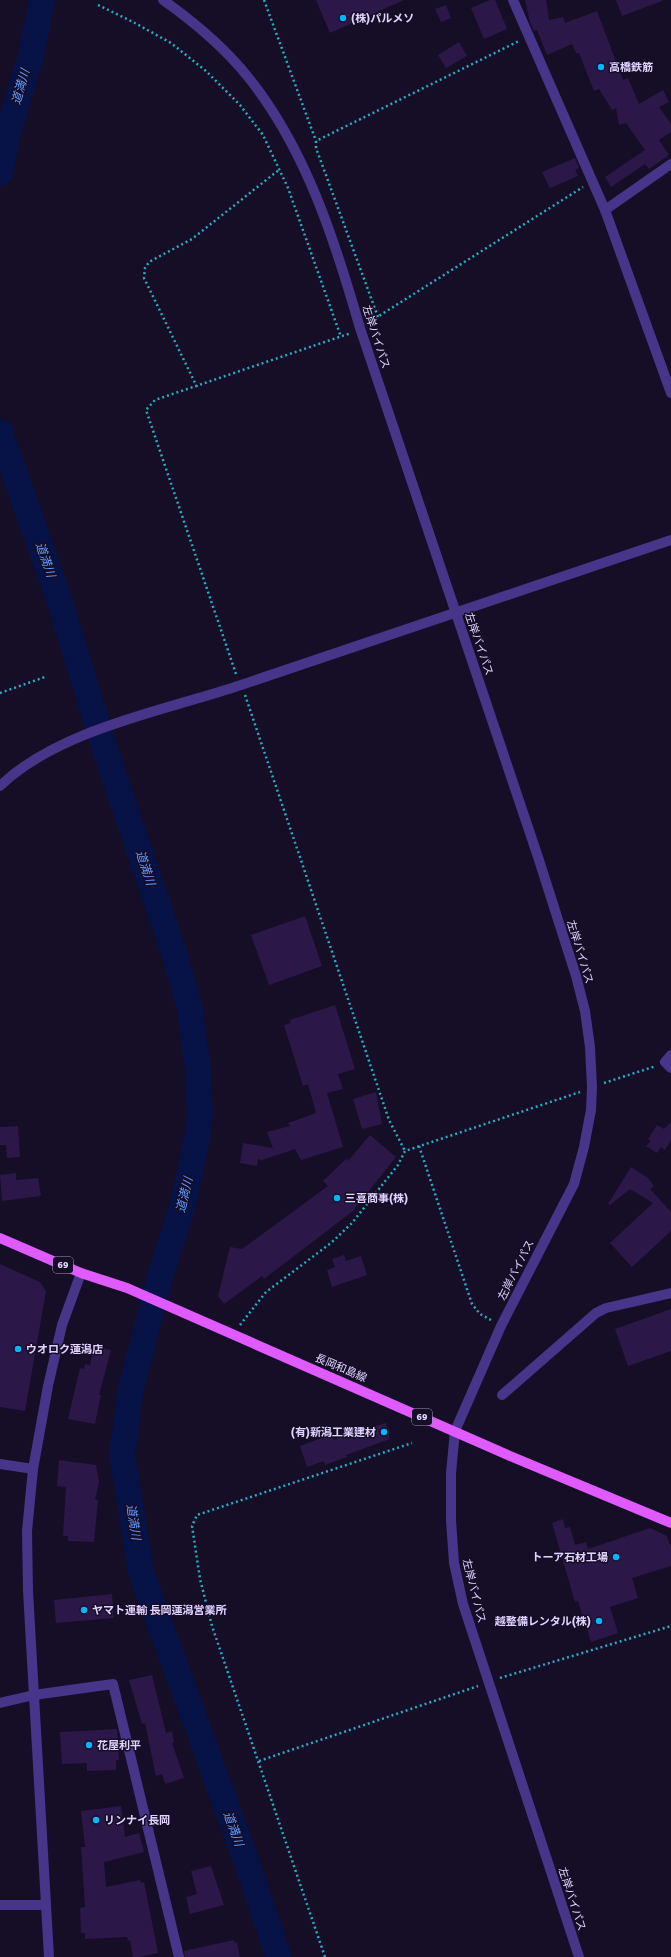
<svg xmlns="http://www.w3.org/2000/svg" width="671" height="1957" font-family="Signika,'Noto Sans JP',sans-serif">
<rect width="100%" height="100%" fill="#160d27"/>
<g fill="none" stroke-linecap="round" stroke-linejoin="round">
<!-- river -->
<g stroke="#071246" stroke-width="26">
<polyline points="0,173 7,136 31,55 42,0"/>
<polyline points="0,432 60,602 102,740 175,956 189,1005 198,1070 200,1115 197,1139 182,1208 161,1273 131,1388 122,1454 141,1572 247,1863 279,1957"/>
</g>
</g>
<!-- building -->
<g fill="#2b1849">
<polygon points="316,0 404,0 330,33"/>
<polygon points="490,0 495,0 507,29 484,39 471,8"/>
<polygon points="525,0 546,0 549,20 563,17 565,23 597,11 623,80 628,78 639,104 663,90 669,102 659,107 671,124 671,132 659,140 669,155 649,169 645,164 611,187 605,177 645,150 626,123 619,125 616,108 612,110 599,89 594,91 579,53 576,53 572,44 547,55 537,30 534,31 530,22"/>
<polygon points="616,0 662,0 662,1 622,16"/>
<polygon points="446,5 451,18 441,22 435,9"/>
<polygon points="459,42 467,56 446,68 438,55"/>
<polygon points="575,158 579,168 575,170 578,176 550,188 542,172"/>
<polygon points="305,916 322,966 269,985 251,935"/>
<polygon points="335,1005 355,1069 338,1074 343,1089 327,1093 343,1147 301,1160 295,1149 262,1160 258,1159 257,1166 240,1163 243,1143 273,1148 267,1132 290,1126 288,1123 316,1113 308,1084 303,1086 284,1025 291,1023 290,1020"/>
<polygon points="376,1092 382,1124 362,1129 353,1099"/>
<polygon points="671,1122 671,1140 665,1150 661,1147 657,1153 646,1146 651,1141 648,1139 657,1125 664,1129"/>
<polygon points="18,1126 20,1157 7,1158 6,1145 0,1145 0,1127"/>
<polygon points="370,1135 396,1157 353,1211 264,1279 262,1276 224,1304 218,1296 230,1247 242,1249 328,1186 323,1181 347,1158 348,1161"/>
<polygon points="631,1167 648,1178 654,1186 650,1189 671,1212 671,1231 632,1267 610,1243 653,1203 630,1189 610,1205 608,1204"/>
<polygon points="16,1173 16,1180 38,1178 41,1196 2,1201 0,1175"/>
<polygon points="344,1255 346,1261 361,1256 367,1275 332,1287 327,1270 335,1267 332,1259"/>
<polygon points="0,1264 40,1282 46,1291 25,1411 0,1407"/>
<polygon points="671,1309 671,1351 628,1366 615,1329"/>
<polygon points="94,1346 111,1350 99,1395 101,1395 95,1424 68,1419 80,1368 84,1369 85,1364 90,1365"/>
<polygon points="386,1423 390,1439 346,1455 347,1457 325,1465 324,1461 307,1467 300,1446 332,1434 334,1440 356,1431"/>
<polygon points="59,1460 96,1465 99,1482 95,1500 98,1500 94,1542 68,1541 68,1536 63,1536 66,1487 57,1486"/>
<polygon points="563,1519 565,1528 570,1527 575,1545 586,1542 588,1549 650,1528 667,1536 671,1548 671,1566 632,1578 638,1598 610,1607 618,1633 591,1642 578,1601 575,1602 552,1523"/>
<polygon points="112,1594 114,1618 56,1623 54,1600"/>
<polygon points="152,1675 166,1733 172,1731 174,1743 172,1743 184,1778 165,1784 162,1774 156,1776 145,1723 142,1724 129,1680"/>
<polygon points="117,1729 119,1760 116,1760 116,1770 87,1771 87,1763 62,1764 60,1732"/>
<polygon points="121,1806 125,1837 139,1833 144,1852 104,1862 106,1887 140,1880 141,1883 144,1882 158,1953 140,1957 133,1957 130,1940 128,1941 127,1937 85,1939 85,1933 81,1933 80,1908 85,1907 81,1847 85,1847 81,1811"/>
<polygon points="211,1866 224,1905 190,1914 186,1897 197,1894 191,1871"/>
<polygon points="234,1940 234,1943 237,1942 240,1957 185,1957 184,1951"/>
</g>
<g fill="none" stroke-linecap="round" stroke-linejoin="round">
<!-- path -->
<g stroke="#27adbf" stroke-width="2.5" stroke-dasharray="2 3" stroke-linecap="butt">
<polyline points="264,0 316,141"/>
<polyline points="98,5 133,22 171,43 206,71 240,105 263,135 288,188 341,337"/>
<polyline points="378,317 316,148 316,141 519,41"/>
<polyline points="371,321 583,187"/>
<polyline points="197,387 144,278 145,268 149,262 192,239 280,169"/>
<polyline points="236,674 146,410 155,400 351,333"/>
<polyline points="0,693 45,677"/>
<polyline points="245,695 389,1120 405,1151"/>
<polyline points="604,1083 656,1066"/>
<polyline points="419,1146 472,1304 480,1314 491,1320"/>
<polyline points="240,1325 266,1292 331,1243 352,1223 398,1165 405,1151 580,1092"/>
<polyline points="500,1678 671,1626"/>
<polyline points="259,1761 478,1686"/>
<polyline points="325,1957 212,1626 200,1579 192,1526 197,1515 412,1443"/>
</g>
<!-- minor -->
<g stroke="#473589" stroke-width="10">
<path d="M163 0C194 22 224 47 248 77 306 149 335 241 360 328L538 857 576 976 585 1011 590 1047 592 1087 591 1110 584 1147 574 1184 501 1326 455 1431 451 1473V1520L454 1563 463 1604 579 1957"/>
<polyline points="513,0 605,210 671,393"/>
<polyline points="605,210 671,164"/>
<path d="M0 786C59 729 164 711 241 685 384 638 527 588 671 540"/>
<polyline points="671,1055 665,1062 671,1068"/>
<polyline points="502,1395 596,1313 606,1308 671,1293"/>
<polyline points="0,1464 33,1469"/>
<polyline points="0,1703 34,1695 113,1684 179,1957"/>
<polyline points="0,1905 46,1905"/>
<polyline points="49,1957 28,1591 27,1531 33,1469 48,1386 62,1325 81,1273"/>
</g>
<!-- major -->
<polyline stroke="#df5aff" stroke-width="10" points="0,1238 81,1273 127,1288 510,1456 671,1523"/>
</g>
<!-- markers -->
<g fill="#00b7fe" stroke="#160d27" stroke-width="1.5">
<circle cx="343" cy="18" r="4"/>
<circle cx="601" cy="67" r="4"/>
<circle cx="337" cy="1198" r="4"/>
<circle cx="18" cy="1349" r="4"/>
<circle cx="384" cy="1432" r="4"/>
<circle cx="616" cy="1557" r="4"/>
<circle cx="84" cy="1610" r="4"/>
<circle cx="599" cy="1621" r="4"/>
<circle cx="89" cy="1745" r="4"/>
<circle cx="96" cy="1820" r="4"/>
</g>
<g text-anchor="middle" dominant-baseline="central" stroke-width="3" stroke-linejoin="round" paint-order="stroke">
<!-- shield labels -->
<g fill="#160d27" stroke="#a398be" stroke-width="1">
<rect x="53" y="1257" width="20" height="16" rx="3"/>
<rect x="412" y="1409" width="20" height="16" rx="3"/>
</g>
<g font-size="10" font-weight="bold" fill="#e0d3ff">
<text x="63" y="1265">69</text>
<text x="422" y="1417">69</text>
</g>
<!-- poi labels -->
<g font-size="11" font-weight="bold" fill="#e0d3ff" stroke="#160d27" text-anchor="start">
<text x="351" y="18">(株)パルメソ</text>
<text x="609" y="67">高橋鉄筋</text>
<text x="345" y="1198">三喜商事(株)</text>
<text x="26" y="1349">ウオロク蓮潟店</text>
<text x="376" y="1432" text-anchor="end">(有)新潟工業建材</text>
<text x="608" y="1557" text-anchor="end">トーア石材工場</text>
<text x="92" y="1610">ヤマト運輸 長岡蓮潟営業所</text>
<text x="591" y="1621" text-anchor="end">越整備レンタル(株)</text>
<text x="97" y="1745">花屋利平</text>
<text x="104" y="1820">リンナイ長岡</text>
</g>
<!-- street labels -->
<g font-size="11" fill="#e0d3ff" stroke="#160d27">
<text transform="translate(376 337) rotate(72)">左岸バイパス</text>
<text transform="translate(479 644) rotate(71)">左岸バイパス</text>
<text transform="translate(580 952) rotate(73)">左岸バイパス</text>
<text transform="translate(516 1270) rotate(-63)">左岸バイパス</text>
<text transform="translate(341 1368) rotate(23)">長岡和島線</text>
<text transform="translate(474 1591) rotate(76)">左岸バイパス</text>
<text transform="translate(572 1899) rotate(72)">左岸バイパス</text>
</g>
<!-- water labels -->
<g font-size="12" font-style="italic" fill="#619aff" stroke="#160d27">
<text transform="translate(21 87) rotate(-74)">道満川</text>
<text transform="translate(45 560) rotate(71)">道満川</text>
<text transform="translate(145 868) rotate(72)">道満川</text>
<text transform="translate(185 1195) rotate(-77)">道満川</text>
<text transform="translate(133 1522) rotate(81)">道満川</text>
<text transform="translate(233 1829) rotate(70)">道満川</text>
</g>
</g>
</svg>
